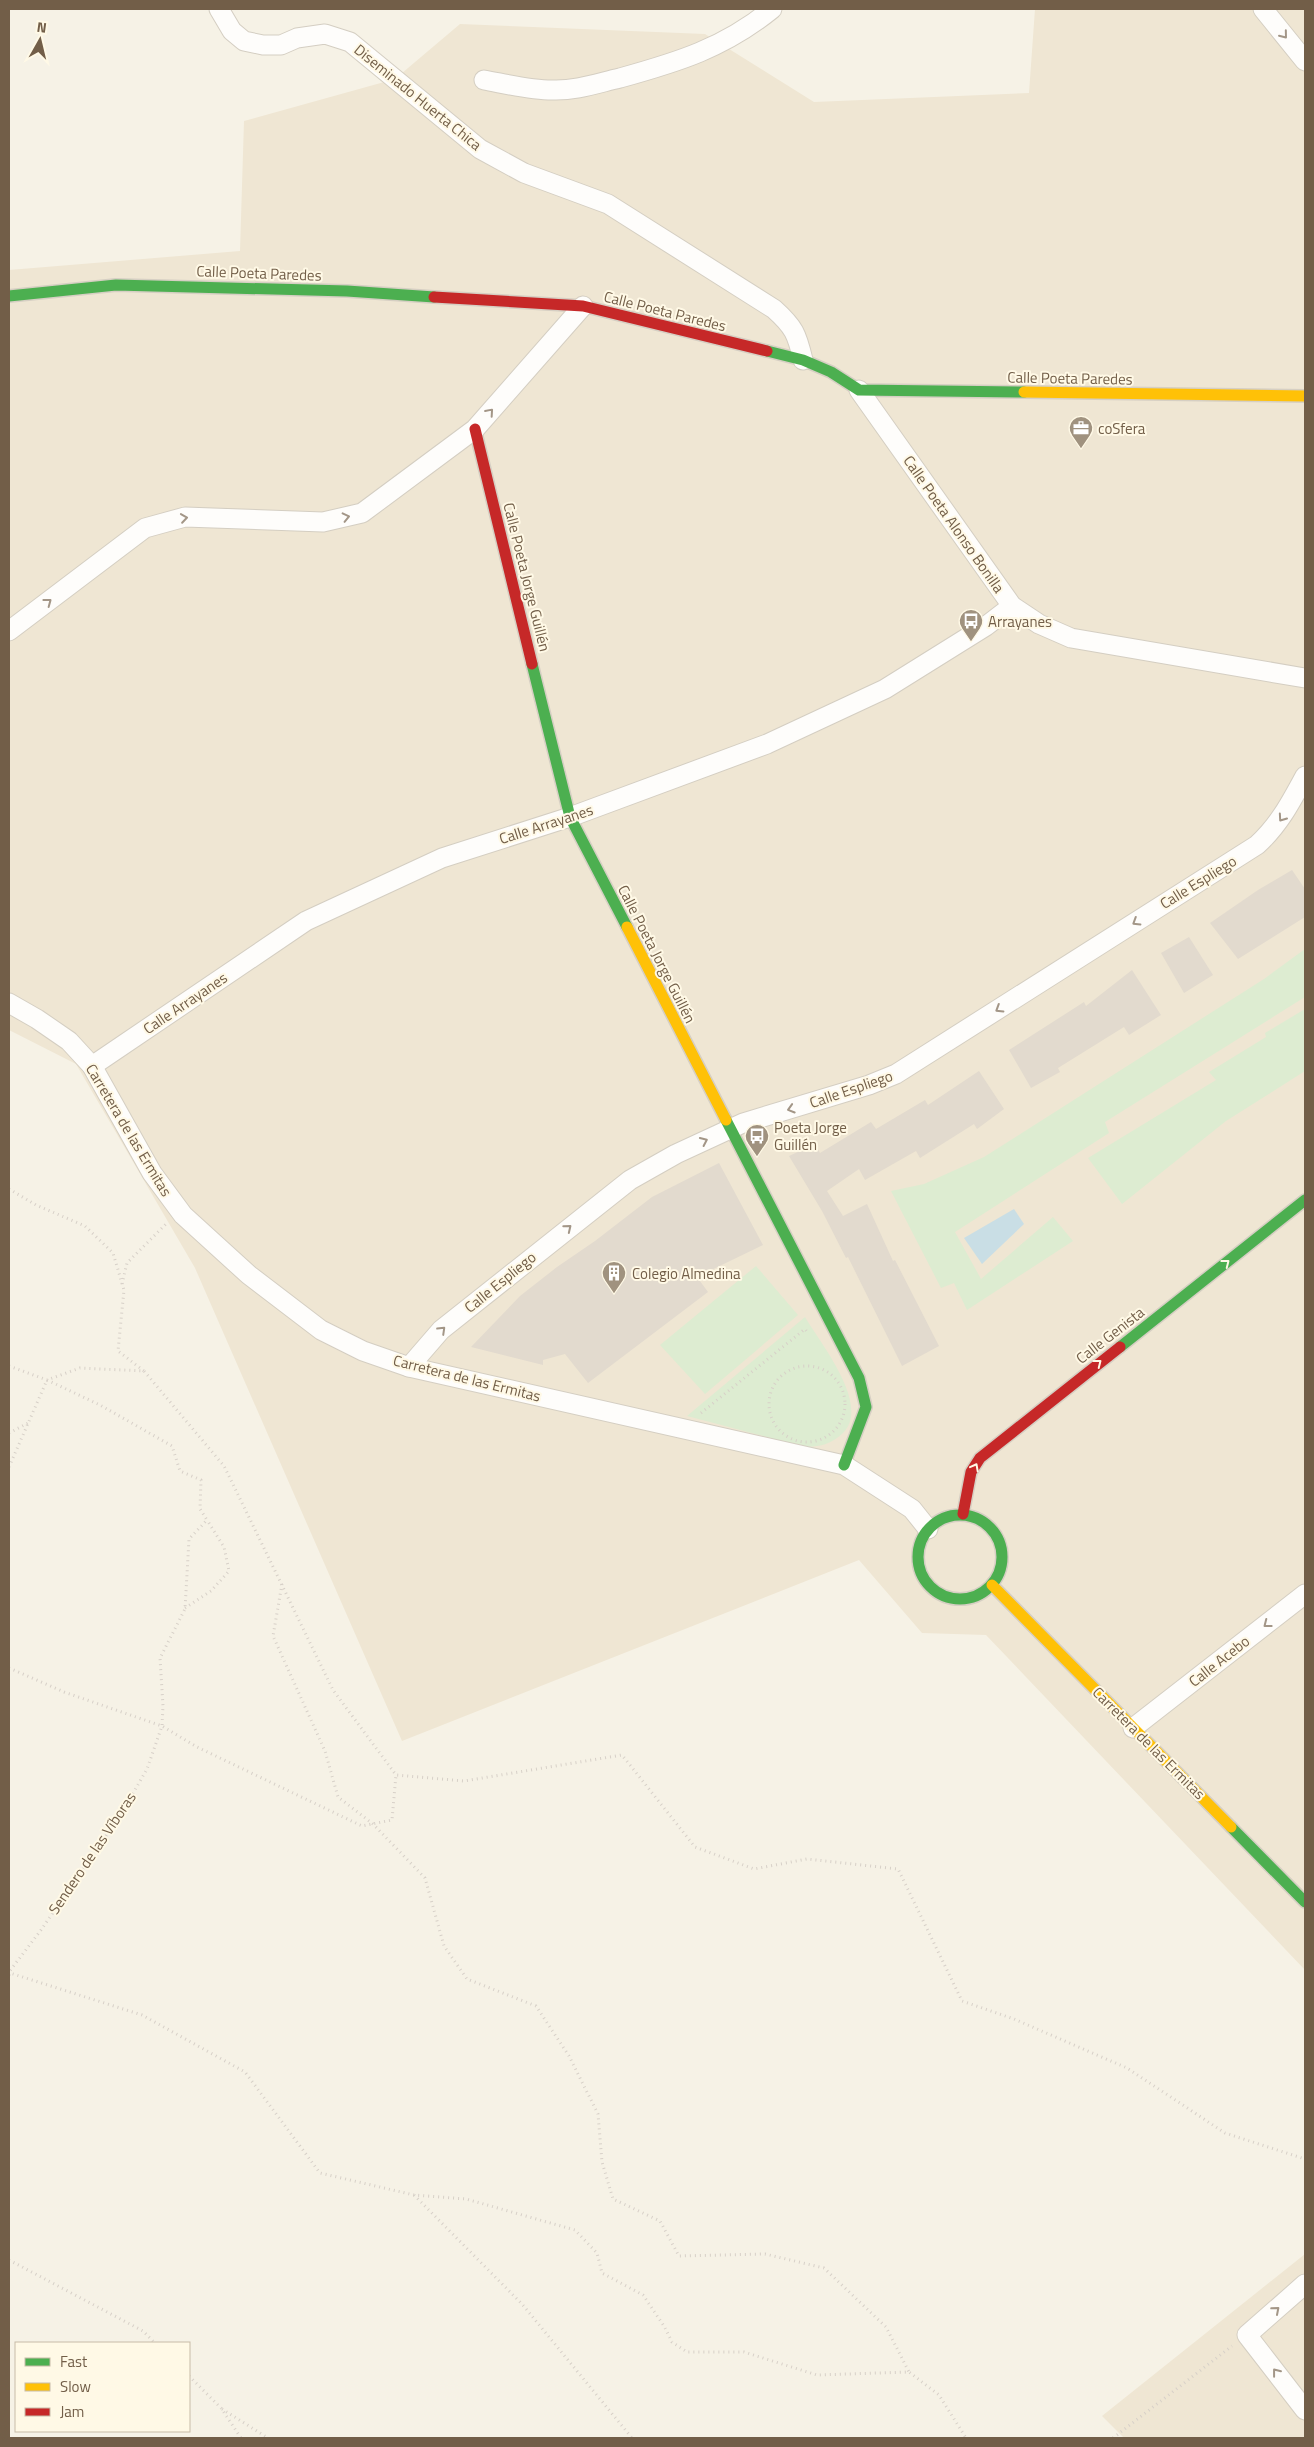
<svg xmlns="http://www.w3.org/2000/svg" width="1314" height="2447" font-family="'Titillium Web',sans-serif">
<rect width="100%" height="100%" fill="#f6f2e6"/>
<!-- residential -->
<g fill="#efe6d3">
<polygon points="1035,9 1305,9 1305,1970 986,1635 922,1633 859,1560 402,1741 195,1268 76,1064 9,1030 9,270 240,251 244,121 395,79 460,24 705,34 814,102 1029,93"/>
<polygon points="1305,2254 1305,2438 1124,2438 1102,2416"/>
</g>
<!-- green -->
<g fill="#ddecd1">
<polygon points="1305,949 1305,997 1105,1122 1109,1133 955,1232 981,1279 1053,1217 1073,1241 967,1310 954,1283 941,1288 891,1191 924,1184 984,1157 1264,979"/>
<polygon points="1305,1009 1305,1071 1226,1121 1122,1204 1088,1158 1216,1080 1209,1072 1266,1037 1265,1033"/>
<polygon points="756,1266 798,1315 705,1394 660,1345"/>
<path d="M805 1317C821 1344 871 1405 843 1433 832 1444 819 1447 805 1447L687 1416Z"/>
</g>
<!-- water -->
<polygon fill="#c9dee5" points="1014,1209 1024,1224 982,1264 964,1238"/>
<!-- building -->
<g fill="#e2dace">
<polygon points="1292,870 1305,889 1305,917 1238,959 1210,923 1258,890"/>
<polygon points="1189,937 1213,975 1184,993 1161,953"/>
<polygon points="1132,970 1161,1015 1129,1035 1124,1027 1058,1068 1060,1072 1031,1088 1009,1050 1084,1002 1086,1006"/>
<polygon points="979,1071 1004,1109 977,1129 974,1124 920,1158 916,1151 865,1180 859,1169 827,1191 843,1216 867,1204 893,1261 895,1260 939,1346 902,1366 848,1257 846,1258 822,1211 789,1156 815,1144 820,1153 871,1122 876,1129 925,1100 928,1105"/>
<polygon points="719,1163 763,1245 697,1277 708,1292 588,1383 565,1354 543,1360 543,1365 471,1347 520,1296 557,1267 595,1241 652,1197"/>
</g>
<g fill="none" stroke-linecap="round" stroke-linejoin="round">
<!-- street casing -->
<g stroke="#d4cec2" stroke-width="21">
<g id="street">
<path d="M219 9 232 31 244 41 263 45H281L297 38 325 34 350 42 480 149 524 173 608 204 774 309C794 327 797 334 803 360"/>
<polyline points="1263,9 1305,61"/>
<path d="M484 80C506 84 530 90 552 90 576 91 598 83 620 78 678 62 724 48 772 9"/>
<polyline points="859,390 1012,606 1039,624 1071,638 1305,678"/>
<polyline points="9,631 145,528 185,517 323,522 362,513 475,429 583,306"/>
<polyline points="9,1003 37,1019 69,1041 92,1066 152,1173 183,1215 249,1275 321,1330 363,1351 409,1367 844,1465 912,1509 928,1529"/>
<polyline points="92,1066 306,921 442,858 570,817 767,744 885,689 986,626 1012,606"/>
<path d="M409 1367 441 1330 630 1180 676 1154 743 1123 869 1085 896 1074 1257 845C1279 825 1291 802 1305 776"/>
<polyline points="1133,1728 1305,1594"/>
<polyline points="1305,2284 1247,2335 1305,2410"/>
</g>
</g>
<!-- fast casing -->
<g stroke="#d6cfc3" stroke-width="14">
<g id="fast">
<polyline points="9,296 116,285 347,291 434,297"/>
<polyline points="767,351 803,360 831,372 859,390 1024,392"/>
<polyline points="532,664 570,817 627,927"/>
<polyline points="726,1120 859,1378 866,1407 844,1465"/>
<polyline points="1120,1347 1305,1200"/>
<circle cx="960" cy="1557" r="42"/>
<polyline points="1231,1827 1305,1902"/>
</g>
</g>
<!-- slow casing -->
<g stroke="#d6cfc3" stroke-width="14">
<g id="slow">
<polyline points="1024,392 1305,396"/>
<polyline points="627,927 726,1120"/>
<polyline points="992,1585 1231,1827"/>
</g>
</g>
<!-- jam casing -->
<g stroke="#d6cfc3" stroke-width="14">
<g id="jam">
<polyline points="434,297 583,306 767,351"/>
<polyline points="475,429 532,664"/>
<polyline points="963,1514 971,1472 980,1458 1120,1347"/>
</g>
</g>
<!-- path -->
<g stroke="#d7d0c8" stroke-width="3" stroke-dasharray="1 4" stroke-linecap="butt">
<polyline points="9,1189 36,1205 85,1226 113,1253 124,1290 118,1351 144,1371"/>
<polyline points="122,1284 127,1263 166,1224"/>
<polyline points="9,1366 47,1380 80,1368 144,1371 224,1466 333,1690 396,1775 464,1781 622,1755 695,1847 754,1869 807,1859 898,1869 962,2001 1014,2019 1127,2068 1225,2133 1305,2159"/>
<circle cx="807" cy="1404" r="38"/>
<polyline points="701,1413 805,1329 808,1333"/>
<polyline points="9,1433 30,1422"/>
<polyline points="9,1467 47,1380 100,1405 172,1446 180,1471 201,1480 200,1509 207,1520 189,1539 185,1609 160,1658 163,1706 162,1726 147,1769 121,1814 41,1930 9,1972"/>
<polyline points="282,1584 273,1636 325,1751 338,1797 373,1824 425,1878 444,1946 467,1979 536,2006 569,2056 598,2114 602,2162 613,2199 660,2221 679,2256 765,2254 824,2268 886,2327 909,2372"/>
<polyline points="185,1608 211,1591 229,1571 224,1547 207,1520"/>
<polyline points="9,1668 64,1692 162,1726 197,1747 362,1826 392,1820 396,1775"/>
<polyline points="9,1975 10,1973 142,2015 245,2072 320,2173 414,2195 466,2199 575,2230 597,2253 602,2273 643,2295 664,2326 672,2342 687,2352 744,2352 817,2375 909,2372 939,2395 966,2438"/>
<polyline points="414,2195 522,2304 632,2438"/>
<polyline points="9,2260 143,2331 155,2343"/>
<polyline points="189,2376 221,2408 241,2438"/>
<polyline points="222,2409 268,2438"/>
<polyline points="1113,2438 1232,2346"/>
</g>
<!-- street -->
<use href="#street" stroke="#fefdfb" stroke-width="19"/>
<!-- fast -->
<use href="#fast" stroke="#4caf50" stroke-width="11"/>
<!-- slow -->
<use href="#slow" stroke="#ffc107" stroke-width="11"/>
<!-- jam -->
<use href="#jam" stroke="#c62828" stroke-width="11"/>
</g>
<!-- one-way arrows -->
<defs><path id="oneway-chevron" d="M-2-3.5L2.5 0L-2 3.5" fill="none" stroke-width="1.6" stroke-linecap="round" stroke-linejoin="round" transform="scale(1.25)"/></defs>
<g stroke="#a39687">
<use href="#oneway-chevron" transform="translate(1284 35) rotate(51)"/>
<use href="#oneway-chevron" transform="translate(490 412) rotate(-49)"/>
<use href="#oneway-chevron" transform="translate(346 517) rotate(-13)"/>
<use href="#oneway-chevron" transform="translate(184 518) rotate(-8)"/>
<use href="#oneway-chevron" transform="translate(48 602) rotate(-37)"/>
<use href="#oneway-chevron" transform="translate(1282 818) rotate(125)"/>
<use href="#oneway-chevron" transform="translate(1136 922) rotate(148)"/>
<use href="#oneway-chevron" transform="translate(999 1009) rotate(148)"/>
<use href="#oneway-chevron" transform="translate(791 1109) rotate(163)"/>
<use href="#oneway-chevron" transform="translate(704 1141) rotate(-25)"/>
<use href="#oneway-chevron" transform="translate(568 1228) rotate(-39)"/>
<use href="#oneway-chevron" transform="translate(442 1330) rotate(-44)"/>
<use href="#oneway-chevron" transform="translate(1267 1624) rotate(142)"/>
<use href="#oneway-chevron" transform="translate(1276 2310) rotate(-41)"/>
<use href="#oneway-chevron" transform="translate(1276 2372) rotate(-128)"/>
</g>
<g stroke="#fff9e6">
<use href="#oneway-chevron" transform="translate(1226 1263) rotate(-38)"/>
<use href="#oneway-chevron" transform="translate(1098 1363) rotate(-38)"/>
<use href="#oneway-chevron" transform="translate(975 1467) rotate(-62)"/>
</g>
<!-- icons -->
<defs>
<g id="office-pin" transform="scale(1.25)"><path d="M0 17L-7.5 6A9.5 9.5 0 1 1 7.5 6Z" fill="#a0927f" stroke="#fff9e6"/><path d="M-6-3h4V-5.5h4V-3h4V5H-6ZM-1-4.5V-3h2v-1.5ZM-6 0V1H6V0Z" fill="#fff"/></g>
<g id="bus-pin" transform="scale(1.25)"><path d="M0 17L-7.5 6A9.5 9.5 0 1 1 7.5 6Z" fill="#a0927f" stroke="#fff9e6"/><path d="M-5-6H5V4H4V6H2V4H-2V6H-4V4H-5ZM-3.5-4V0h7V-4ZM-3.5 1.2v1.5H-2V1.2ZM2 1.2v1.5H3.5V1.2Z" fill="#fff"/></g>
<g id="building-pin" transform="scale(1.25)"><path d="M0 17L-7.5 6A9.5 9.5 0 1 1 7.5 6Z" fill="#a0927f" stroke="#fff9e6"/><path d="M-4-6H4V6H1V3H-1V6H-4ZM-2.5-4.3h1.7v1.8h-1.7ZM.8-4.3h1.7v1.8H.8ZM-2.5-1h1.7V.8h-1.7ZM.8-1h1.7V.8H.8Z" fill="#fff"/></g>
</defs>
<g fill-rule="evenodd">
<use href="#office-pin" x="1081" y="428"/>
<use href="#bus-pin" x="971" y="621"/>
<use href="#bus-pin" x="757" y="1136"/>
<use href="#building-pin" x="614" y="1273"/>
</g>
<g text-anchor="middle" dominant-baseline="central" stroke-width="4" stroke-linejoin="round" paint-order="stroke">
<!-- street labels -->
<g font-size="15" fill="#725e48" stroke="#fff9e6">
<text transform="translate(418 97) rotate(39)">Diseminado Huerta Chica</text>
<text transform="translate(259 273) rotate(2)">Calle Poeta Paredes</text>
<text transform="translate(665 311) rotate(14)">Calle Poeta Paredes</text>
<text transform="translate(1070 378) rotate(1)">Calle Poeta Paredes</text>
<text transform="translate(954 524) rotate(55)">Calle Poeta Alonso Bonilla</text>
<text transform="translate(527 577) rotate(76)">Calle Poeta Jorge Guillén</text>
<text transform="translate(546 824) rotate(-18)">Calle Arrayanes</text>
<text transform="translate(1198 882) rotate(-32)">Calle Espliego</text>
<text transform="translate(657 954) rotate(63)">Calle Poeta Jorge Guillén</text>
<text transform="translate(185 1003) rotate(-34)">Calle Arrayanes</text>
<text transform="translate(851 1089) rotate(-19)">Calle Espliego</text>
<text transform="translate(129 1130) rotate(59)">Carretera de las Ermitas</text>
<text transform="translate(500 1282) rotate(-39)">Calle Espliego</text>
<text transform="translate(1110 1335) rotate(-38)">Calle Genista</text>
<text transform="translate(467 1378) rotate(14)">Carretera de las Ermitas</text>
<text transform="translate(1219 1661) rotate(-38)">Calle Acebo</text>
<text transform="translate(1149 1743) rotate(45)">Carretera de las Ermitas</text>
<text transform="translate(92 1853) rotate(-56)">Sendero de las Víboras</text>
</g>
<!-- poi labels -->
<g font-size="15" fill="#725e48" stroke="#fff9e6" text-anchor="start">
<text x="1098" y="428">coSfera</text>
<text x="988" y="621">Arrayanes</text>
<text x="774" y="1127">Poeta Jorge<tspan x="774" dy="17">Guillén</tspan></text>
<text x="632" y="1273">Colegio Almedina</text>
</g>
</g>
<!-- border -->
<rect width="1314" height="2447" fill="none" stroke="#725e48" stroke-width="20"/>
<!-- legend -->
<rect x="15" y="2342" width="175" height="90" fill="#fff9e6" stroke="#c7bba7"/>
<rect x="25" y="2358" width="25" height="8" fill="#4caf50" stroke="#c7bba7"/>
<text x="60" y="2367" font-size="15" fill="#725e48">Fast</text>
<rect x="25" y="2383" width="25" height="8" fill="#ffc107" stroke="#c7bba7"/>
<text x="60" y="2392" font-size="15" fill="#725e48">Slow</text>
<rect x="25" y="2408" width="25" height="8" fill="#c62828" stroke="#c7bba7"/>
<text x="60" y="2417" font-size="15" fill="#725e48">Jam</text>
<!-- north arrow -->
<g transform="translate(40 40) rotate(8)" stroke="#fff9e6" stroke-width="4" paint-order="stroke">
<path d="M0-4L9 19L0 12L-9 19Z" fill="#725e48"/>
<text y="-8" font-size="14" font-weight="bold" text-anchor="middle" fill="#725e48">N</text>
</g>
</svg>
